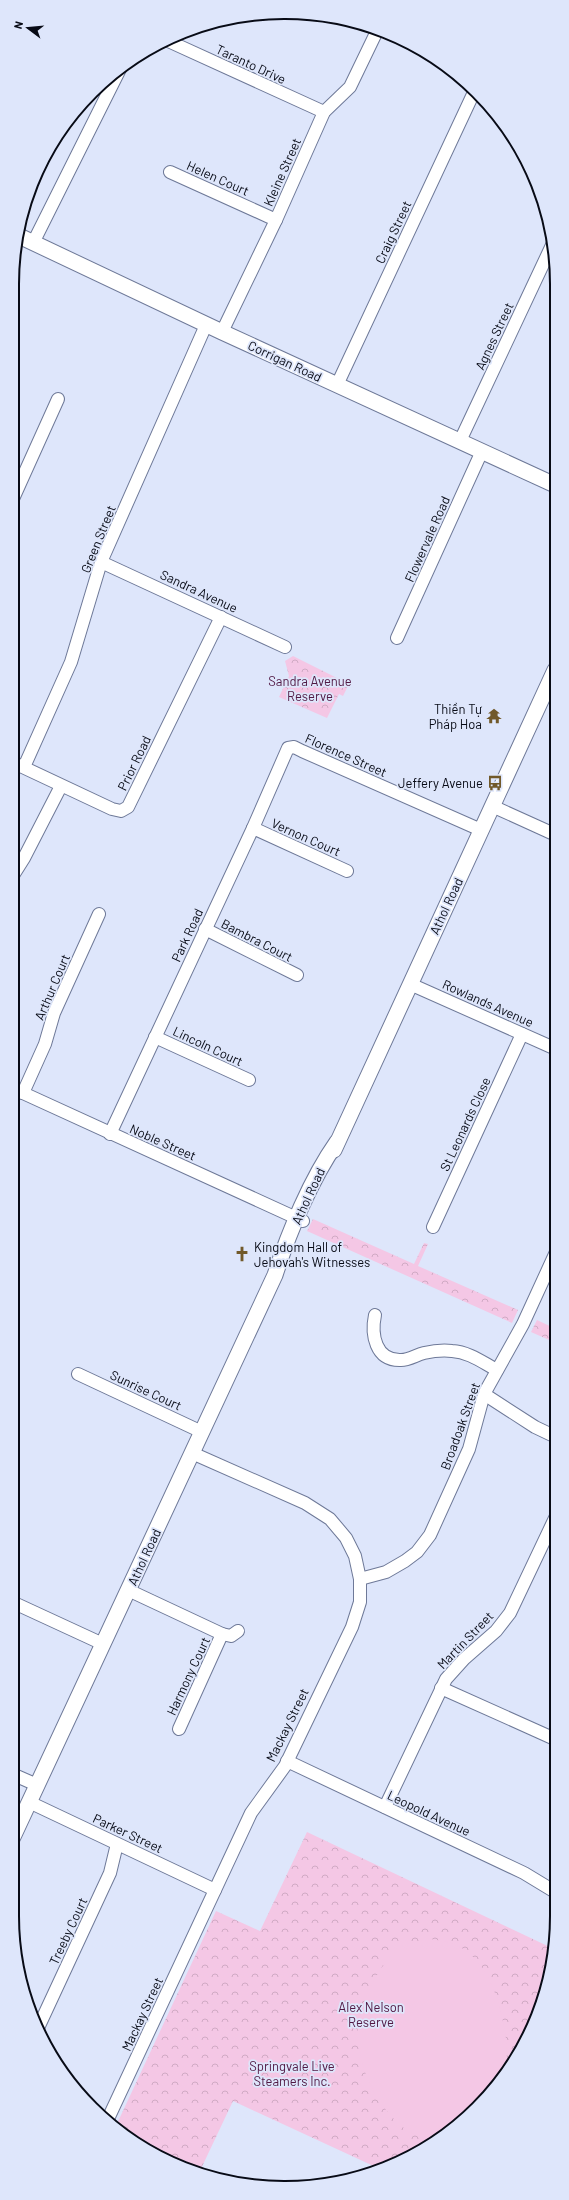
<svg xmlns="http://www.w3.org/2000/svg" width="569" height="2200" font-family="Barlow,sans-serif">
<defs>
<pattern id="park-crowns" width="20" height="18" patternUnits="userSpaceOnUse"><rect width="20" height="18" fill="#f4c7e5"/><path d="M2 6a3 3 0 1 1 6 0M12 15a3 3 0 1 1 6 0" fill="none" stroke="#d0aac4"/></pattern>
</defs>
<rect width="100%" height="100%" fill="#dee6fb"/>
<!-- park -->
<g fill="url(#park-crowns)">
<polygon points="293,656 349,684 343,696 339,694 327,718 279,697 289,676 285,661"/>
<polygon points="313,1219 414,1264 424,1243 428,1244 418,1266 518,1310 512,1323 307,1231"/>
<polygon points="537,1320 556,1329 556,1343 531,1332"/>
<polygon points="307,1832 554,1949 552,1968 536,2020 511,2067 450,2132 405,2160 380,2169 233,2101 199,2173 164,2160 115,2128 216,1911 260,1931"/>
</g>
<!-- pitch -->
<path fill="#f4c7e5" d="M430 1939C437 1940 444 1941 451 1943 484 1954 499 1996 504 2027 507 2042 509 2060 503 2075 490 2090 454 2135 436 2140 429 2142 419 2137 413 2134 380 2115 354 2064 358 2025 361 2006 369 1988 379 1972 386 1961 394 1949 406 1944 413 1942 422 1941 430 1939Z"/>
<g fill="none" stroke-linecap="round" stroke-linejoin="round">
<!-- minor casing -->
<g stroke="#6e7998" stroke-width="14">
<g id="minor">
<polyline points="166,40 324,112"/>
<polyline points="170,172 276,220"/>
<polyline points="33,243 120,69"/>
<polyline points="222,332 276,220 324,112 350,87 377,31"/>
<polyline points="337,385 475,90"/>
<polyline points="460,441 553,243"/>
<polyline points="12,501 58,399"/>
<polyline points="101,562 285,647"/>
<polyline points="397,638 482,451"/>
<polyline points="12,762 112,809 121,811 128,807 221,617"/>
<polyline points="24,767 71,662 101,562 206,325"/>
<polyline points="492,806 556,835"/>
<polyline points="253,828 347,871"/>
<polyline points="12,877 24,858 61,786"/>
<polyline points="205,929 297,975"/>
<polyline points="410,984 556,1049"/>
<polyline points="155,1037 249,1080"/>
<polyline points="12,1088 303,1221"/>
<polyline points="23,1093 45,1044 54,1013 99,914"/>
<polyline points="110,1134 253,828 288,748 294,747 302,751 481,830"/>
<polyline points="433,1227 522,1034"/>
<path d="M375 1315C371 1334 375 1361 401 1360 409 1360 416 1355 424 1353 433 1351 443 1350 452 1351 469 1352 482 1362 497 1370"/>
<polyline points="78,1374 202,1432"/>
<polyline points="484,1394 535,1427 556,1437"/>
<polyline points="360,1579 386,1572 405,1561 417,1552 430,1535 469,1449 484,1394 523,1324 556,1252"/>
<polyline points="128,1590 222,1634 179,1729"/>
<polyline points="12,1602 103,1644"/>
<polyline points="222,1634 231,1636 238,1631"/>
<polyline points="441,1688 557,1740"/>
<polyline points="287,1761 524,1873 557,1893"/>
<polyline points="12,1774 37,1785"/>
<polyline points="29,1802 215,1890"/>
<polyline points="385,1807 446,1679 464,1659 496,1631 510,1613 556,1516"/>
<polyline points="38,2028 110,1873 117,1844"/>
<polyline points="107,2121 251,1813 285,1766 352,1627 360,1602 360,1579 355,1556 346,1538 330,1519 305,1503 192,1453"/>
</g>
</g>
<!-- major casing -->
<g stroke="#6e7998" stroke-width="17">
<g id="major">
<polyline points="17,235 222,332 555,485"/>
<polyline points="334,1150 555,670"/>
<path d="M12 1839 275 1275C289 1232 311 1179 337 1142"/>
</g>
</g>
<!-- minor -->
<use href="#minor" stroke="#fff" stroke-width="12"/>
<!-- major -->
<use href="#major" stroke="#fff" stroke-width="15"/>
</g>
<!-- icons -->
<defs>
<g id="temple-bare" transform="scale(1.2)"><path d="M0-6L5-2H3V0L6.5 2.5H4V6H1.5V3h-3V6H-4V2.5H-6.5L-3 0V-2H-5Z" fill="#71592a" stroke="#dee6fb" stroke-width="2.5" paint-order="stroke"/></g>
<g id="bus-bare" transform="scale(1.2)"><path d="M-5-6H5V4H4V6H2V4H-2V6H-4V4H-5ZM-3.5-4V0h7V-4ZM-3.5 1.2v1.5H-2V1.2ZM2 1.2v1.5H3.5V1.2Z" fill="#71592a" stroke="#dee6fb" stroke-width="2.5" paint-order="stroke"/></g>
<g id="church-bare" transform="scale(1.2)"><path d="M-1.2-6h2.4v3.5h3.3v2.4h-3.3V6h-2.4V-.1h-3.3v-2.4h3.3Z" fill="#71592a" stroke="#dee6fb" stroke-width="2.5" paint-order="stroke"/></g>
</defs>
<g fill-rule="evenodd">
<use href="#temple-bare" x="494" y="716"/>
<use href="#bus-bare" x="495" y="783"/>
<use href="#church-bare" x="242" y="1254"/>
</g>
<g text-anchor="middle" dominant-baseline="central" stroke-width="3.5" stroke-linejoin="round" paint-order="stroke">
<!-- street labels -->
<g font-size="13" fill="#080b16" stroke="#dee6fb">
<text transform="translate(251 64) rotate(25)">Taranto Drive</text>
<text transform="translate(282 172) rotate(-66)">Kleine Street</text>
<text transform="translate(218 178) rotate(24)">Helen Court</text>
<text transform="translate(393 232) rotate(-65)">Craig Street</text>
<text transform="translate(494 336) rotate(-65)">Agnes Street</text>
<text transform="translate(285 361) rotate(25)">Corrigan Road</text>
<text transform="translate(98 539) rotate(-68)">Green Street</text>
<text transform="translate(427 539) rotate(-66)">Flowervale Road</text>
<text transform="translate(199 591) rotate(25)">Sandra Avenue</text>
<text transform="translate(346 755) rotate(24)">Florence Street</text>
<text transform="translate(134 763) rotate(-64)">Prior Road</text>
<text transform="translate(306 837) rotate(24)">Vernon Court</text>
<text transform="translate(446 906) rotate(-65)">Athol Road</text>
<text transform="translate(187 935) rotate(-65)">Park Road</text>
<text transform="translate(257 940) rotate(27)">Bambra Court</text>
<text transform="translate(52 987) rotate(-67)">Arthur Court</text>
<text transform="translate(488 1003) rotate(24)">Rowlands Avenue</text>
<text transform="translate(208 1046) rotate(25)">Lincoln Court</text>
<text transform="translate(465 1124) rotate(-65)">St Leonards Close</text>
<text transform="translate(163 1142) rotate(24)">Noble Street</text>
<text transform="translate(308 1196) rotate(-65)">Athol Road</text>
<text transform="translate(146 1390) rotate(25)">Sunrise Court</text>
<text transform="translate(460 1426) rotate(-70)">Broadoak Street</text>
<text transform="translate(144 1557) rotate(-65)">Athol Road</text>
<text transform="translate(465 1640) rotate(-46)">Martin Street</text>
<text transform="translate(188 1676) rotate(-65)">Harmony Court</text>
<text transform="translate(287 1725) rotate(-64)">Mackay Street</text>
<text transform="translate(429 1813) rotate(25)">Leopold Avenue</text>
<text transform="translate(128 1833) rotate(25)">Parker Street</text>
<text transform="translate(68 1931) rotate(-65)">Treeby Court</text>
<text transform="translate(142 2014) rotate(-65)">Mackay Street</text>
</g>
<!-- park labels -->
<g font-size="13" fill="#511843" stroke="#dee6fb">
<text x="310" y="681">Sandra Avenue<tspan x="310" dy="15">Reserve</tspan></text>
<text x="371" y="2007">Alex Nelson<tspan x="371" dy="15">Reserve</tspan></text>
<text x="292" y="2066">Springvale Live<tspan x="292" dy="15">Steamers Inc.</tspan></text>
</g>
<!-- poi labels -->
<g font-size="13" fill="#080b16" stroke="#dee6fb" text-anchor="end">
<text x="482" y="709">Thiền Tự<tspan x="482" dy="15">Pháp Hoa</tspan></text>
<text x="483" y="783">Jeffery Avenue</text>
<text x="254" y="1247" text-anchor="start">Kingdom Hall of<tspan x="254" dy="15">Jehovah's Witnesses</tspan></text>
</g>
</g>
<!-- crop -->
<path d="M0 0H569V2200H0ZM284 19H285A265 265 0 0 1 550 284V1916A265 265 0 0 1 285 2181H284A265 265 0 0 1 19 1916V284A265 265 0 0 1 284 19Z" fill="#dee6fb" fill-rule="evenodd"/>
<path fill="none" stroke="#080b16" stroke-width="2" d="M284 19H285A265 265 0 0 1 550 284V1916A265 265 0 0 1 285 2181H284A265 265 0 0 1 19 1916V284A265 265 0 0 1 284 19Z"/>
<!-- north arrow -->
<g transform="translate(28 28) rotate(286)" stroke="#dee6fb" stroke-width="3" paint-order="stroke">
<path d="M0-3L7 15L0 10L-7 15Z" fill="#080b16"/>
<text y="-6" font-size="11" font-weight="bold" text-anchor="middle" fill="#080b16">N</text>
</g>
</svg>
